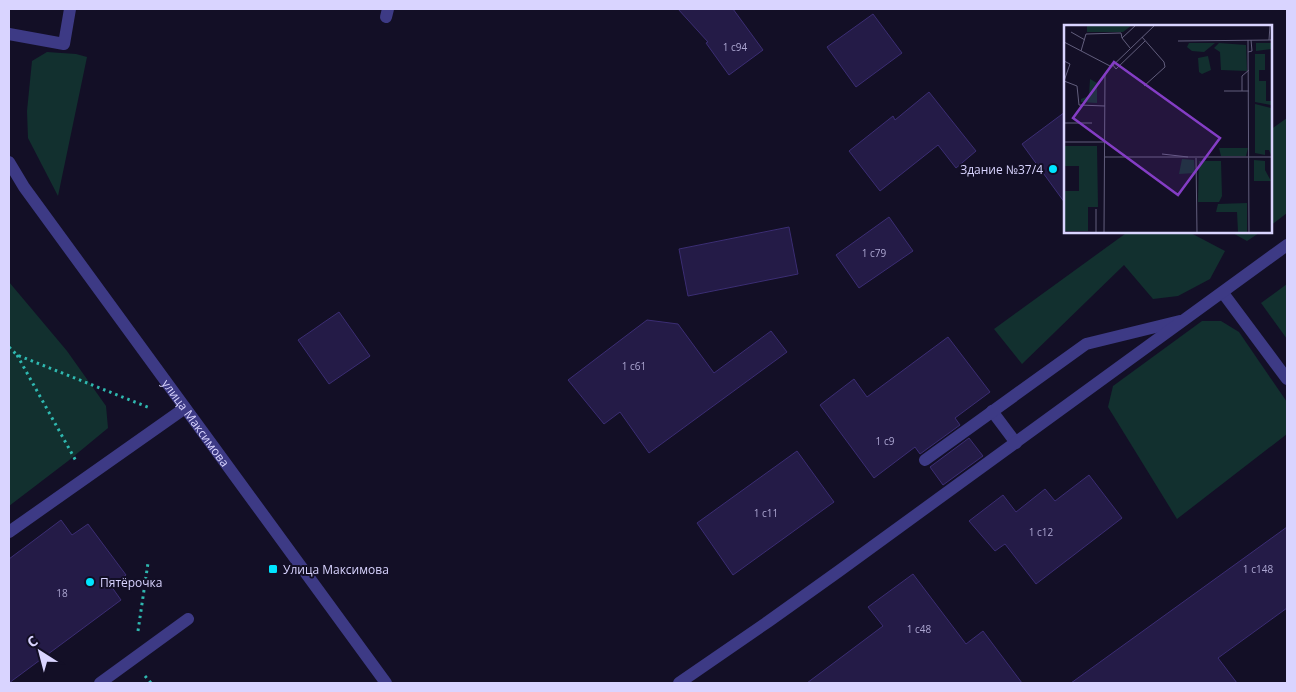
<svg xmlns="http://www.w3.org/2000/svg" width="1296" height="692" font-family="'Open Sans',sans-serif">
<rect width="100%" height="100%" fill="#130f26"/>
<!-- green -->
<g fill="#12302f">
<polygon points="47,52 76,54 87,57 58,196 28,138 27,111 32,61"/>
<polygon points="1287,118 1287,213 1270,226 1270,130"/>
<polygon points="1129,231 1187,231 1225,251 1210,279 1178,296 1153,299 1124,265 1022,364 994,329"/>
<polygon points="1229,231 1262,231 1247,241"/>
<polygon points="9,282 67,351 106,406 108,428 68,461 9,506"/>
<polygon points="1287,284 1287,339 1261,303"/>
<polygon points="1202,321 1221,321 1239,332 1287,402 1287,434 1177,519 1108,407 1113,386"/>
</g>
<!-- building -->
<g fill="#241b47" stroke="#3b2d73">
<polygon points="678,9 733,9 763,50 729,75 706,43 708,42"/>
<polygon points="873,14 902,53 856,87 827,47"/>
<polygon points="929,92 976,151 956,168 938,145 880,191 849,151 893,116 895,120"/>
<polygon points="1065,112 1065,203 1022,144"/>
<polygon points="889,217 913,251 859,288 836,255"/>
<polygon points="789,227 798,274 688,296 679,249"/>
<polygon points="339,312 370,356 329,384 298,340"/>
<polygon points="647,320 678,324 714,373 771,331 787,352 649,453 620,412 604,424 568,380"/>
<polygon points="948,337 990,392 955,418 960,425 920,454 915,447 874,478 820,405 854,379 867,397"/>
<polygon points="969,438 983,456 943,485 930,467"/>
<polygon points="797,451 834,502 733,575 697,523"/>
<polygon points="1089,475 1122,518 1036,584 1005,544 995,551 969,521 1003,495 1016,512 1045,489 1055,501"/>
<polygon points="61,520 72,535 88,524 126,575 111,586 121,600 9,683 9,559"/>
<polygon points="1287,527 1287,608 1218,658 1237,683 1071,683"/>
<polygon points="913,574 966,644 983,631 1022,683 807,683 883,626 868,607"/>
</g>
<g fill="none" stroke-linecap="round" stroke-linejoin="round">
<!-- path -->
<g stroke="#2fb8b0" stroke-width="3" stroke-dasharray="2.5 4" stroke-linecap="butt">
<polyline points="9,347 17,355 150,408"/>
<polyline points="17,355 76,461"/>
<polyline points="138,631 148,563"/>
<polyline points="145,676 151,683"/>
</g>
<!-- service -->
<g stroke="#3d3a85" stroke-width="12">
<polyline points="386,17 388,9"/>
<polyline points="9,34 64,44 70,9"/>
<polyline points="1223,293 1287,379"/>
<polyline points="992,411 1016,443"/>
<polyline points="925,460 1086,344 1180,321"/>
<polyline points="9,532 185,408"/>
<polyline points="100,683 188,619"/>
<polyline points="679,683 769,621 839,571 1287,245"/>
</g>
<!-- tertiary -->
<path stroke="#3d3a85" stroke-width="12" id="s1" d="M9 162 24 187 386 683"/>
</g>
<!-- markers -->
<g fill="#00e5ff" stroke="#130f26" stroke-width="2">
<circle cx="1053" cy="169" r="5"/>
<rect x="268" y="564" width="10" height="10" rx="2.5"/>
<circle cx="90" cy="582" r="5"/>
</g>
<g text-anchor="middle" dominant-baseline="central" stroke-width="4" stroke-linejoin="round" paint-order="stroke">
<!-- number labels -->
<g font-size="10" fill="#aca6d1">
<text x="735" y="47">1 с94</text>
<text x="874" y="253">1 с79</text>
<text x="634" y="366">1 с61</text>
<text x="885" y="441">1 с9</text>
<text x="766" y="513">1 с11</text>
<text x="1041" y="532">1 с12</text>
<text x="1258" y="569">1 с148</text>
<text x="62" y="593">18</text>
<text x="919" y="629">1 с48</text>
</g>
<!-- poi labels -->
<g font-size="12" fill="#d9d4ff" stroke="#130f26" text-anchor="start">
<text x="1043" y="169" text-anchor="end">Здание №37/4</text>
<text x="283" y="569">Улица Максимова</text>
<text x="100" y="582">Пятёрочка</text>
</g>
<!-- street labels -->
<g font-size="12" fill="#d9d4ff" stroke="#130f26">
<text stroke="none"><textPath href="#s1" startOffset="321">улица Максимова</textPath></text>
</g>
</g>
<!-- overview -->
<g transform="translate(1064 25)">
<rect width="208" height="208" fill="#130f26"/>
<path d="M23 0H68L59 7H23ZM125 18H151L140 27 128 26 123 22ZM155 18 182 20 183 46 157 45 156 27 150 23ZM192 18H207V24L192 26ZM191 29H201V45H195V56H202V76H207V80L191 77ZM144 31 147 45 138 49 135 47 134 33ZM26 54 33 58V78L17 77V74L25 71ZM191 79 207 83V130L205 125H201V130L191 128ZM0 121H33L34 182H0V166H15V141H0ZM155 123H184L182 131H157ZM118 134 130 135 131 148 115 149ZM190 135 201 136V145L207 156H190ZM135 136H157L158 171 155 177H134ZM183 178V207H174L173 187H152L154 179ZM0 182H24V206H0Z" fill="#12302f"/>
<path fill="none" stroke="#625e7d" stroke-width="1" d="M7 7 21 15M78 12 100 37 101 42 80 61M184 15 185 208M205 15 206 0M114 16 208 15M0 17 46 41M66 23 58 13 72 0M17 26 22 9 57 8 58 13M184 27 188 26 187 15M0 36 6 39 0 56M48 39 52 44 81 16M0 56 13 61 15 80 41 81M160 66H185M178 66V51L185 45M0 98H28M0 117H41M98 129 124 132M41 132H208M132 133 133 208M32 184V208M40 208 41 48 91 0"/>
<path fill="#843dc5" fill-opacity="0.15" stroke="#843dc5" stroke-width="2.5" d="M50 37 156 113 114 170 9 93Z"/>
<rect width="208" height="208" fill="none" stroke="#d9d4ff" stroke-width="2.5"/>
</g>
<!-- border -->
<rect width="1296" height="692" fill="none" stroke="#d9d4ff" stroke-width="20"/>
<!-- north arrow -->
<g transform="translate(40 652) rotate(324)" stroke="#130f26" stroke-width="4" paint-order="stroke">
<path d="M0-4L9 19L0 12L-9 19Z" fill="#d9d4ff"/>
<text y="-8" font-size="14" font-weight="bold" text-anchor="middle" fill="#d9d4ff">С</text>
</g>
</svg>
